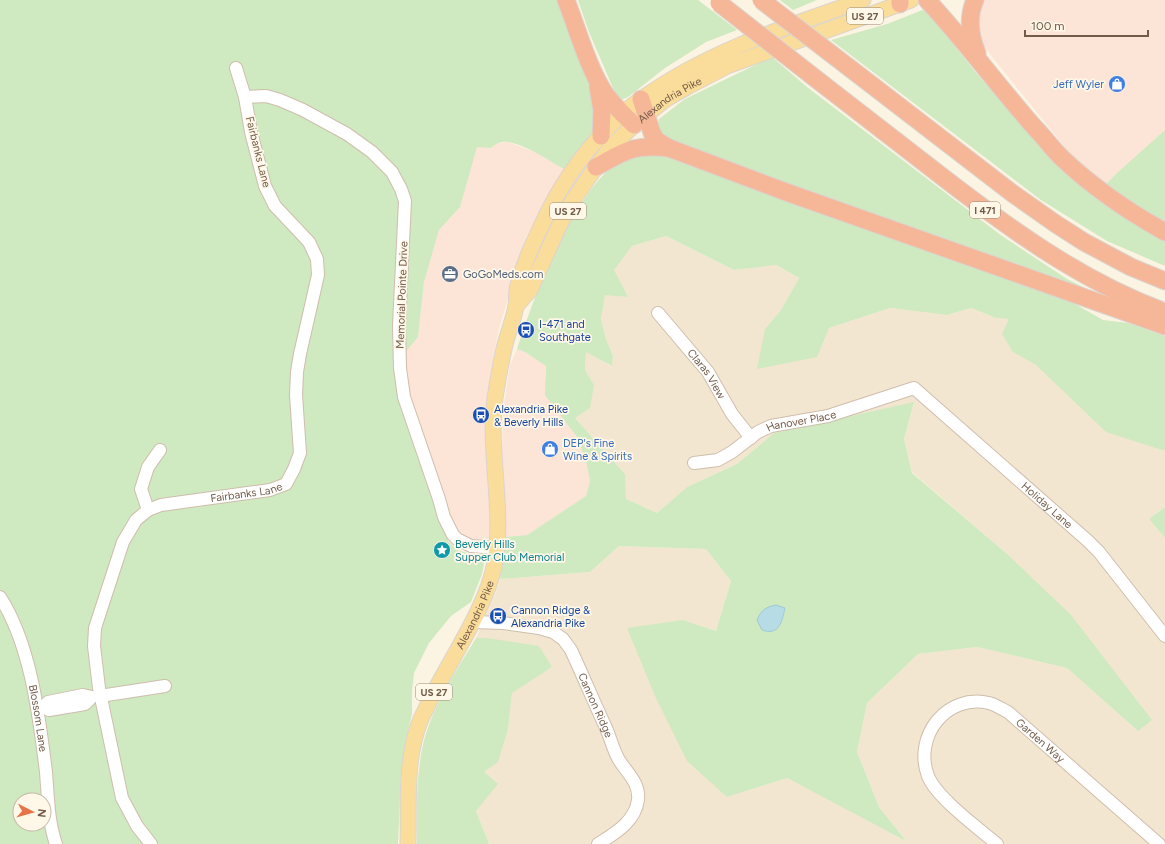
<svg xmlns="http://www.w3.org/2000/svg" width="1165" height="844" font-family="Figtree,sans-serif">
<rect width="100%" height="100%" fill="#fcf4e2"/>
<!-- residential -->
<polygon fill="#f3e6d1" points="666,236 734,270 776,265 799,278 781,310 765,329 829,328 890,308 947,315 971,308 996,318 1009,319 1013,352 1036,365 1143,443 1165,451 1165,507 1149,519 1165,538 1165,844 489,844 476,811 484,772 508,729 512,692 552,667 487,638 476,638 496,592 500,579 590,572 619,546 706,549 731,581 716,631 683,620 727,797 787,778 905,840 879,807 857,752 867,703 918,654 977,647 1067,668 1138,731 1006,553 912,472 904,439 914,403 774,433 737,464 687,487 657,513 626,499 625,474 575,418 594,385 585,370 586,351 611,366 613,356 606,339 601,319 605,294 628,297 613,270 632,246"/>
<!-- commercial -->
<g fill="#fce4d6">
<polygon points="981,0 1165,0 1165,130 1117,173 1105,185 1071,155 986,49 977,32"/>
<polygon points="507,142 535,152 564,169 527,236 498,332 487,395 485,432 490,507 489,538 481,540 474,540 464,538 453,529 410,402 403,355 418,337 424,282 439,230 460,207 477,146 491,148 495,144"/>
<polygon points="517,349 525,352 546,366 545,376 563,417 577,438 586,461 590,481 586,496 527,535 506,537 502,456 503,410 510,365"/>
</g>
<!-- green -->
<g fill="#cfe9c1">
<path d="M0 0H558L597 104V122L591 134 564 169C548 160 526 145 508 142 501 141 495 144 491 148L477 147 460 207 439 230 424 282 418 337 403 355 397 359 427 478 448 541 457 550 485 558 482 574 471 602 451 616 429 643 414 673 412 691V714L405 743 401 774 398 844H61L44 800H20V824H44V811L50 844H0Z"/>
<polygon points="578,0 698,0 737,30 706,42 665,68 628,97 621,100 616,95 589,32"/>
<polygon points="780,0 817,0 793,10"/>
<polygon points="925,9 977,74 1061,169 1108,205 1165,240 1165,266 1107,241 1041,200 831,40 887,24"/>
<polygon points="772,57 807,87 1002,236 1067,279 1128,309 665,138 657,129 659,119 685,99"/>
<polygon points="1165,130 1165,225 1105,185 1117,173"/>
<path d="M629 155H665L1068 300 1103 320 1128 323 1165 336V451L1106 432 1036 365 1013 352 1002 334 1009 319 996 318 971 308 947 315 890 308 829 328 817 357 757 369 765 329 781 310 799 278 776 265 734 270 666 236 632 246 614 270 628 297 605 295 601 319 606 339 613 356 612 366 586 352 585 370 594 385 590 408 575 418 625 474 626 499 657 513 687 487 737 464 774 433 914 402 904 439 912 473 1006 553 1071 615 1152 720 1138 731 1067 668 977 647 918 654 867 703 857 752 879 807 906 841 787 778 727 797 687 761 655 696 627 628 683 620 716 631 731 581 706 549 619 546 590 572 500 579 506 537 527 535 586 496 590 481 586 461 577 437 545 395 546 366 525 352 517 349C533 301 549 255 576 212 590 189 605 168 629 155Z"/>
<polygon points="1165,507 1165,538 1149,519"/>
<path d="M476 638H487L539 646 552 667 512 693 508 729 498 762 484 772 498 784 476 811 489 844H417C417 817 416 789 420 762 425 717 453 676 476 638Z"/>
</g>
<!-- water -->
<path fill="#b7dce5" stroke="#9ecad7" d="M776 605 785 608C782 622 779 636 762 630L757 620C761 610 766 607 776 605Z"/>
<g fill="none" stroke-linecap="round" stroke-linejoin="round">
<!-- minor casing -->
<g stroke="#cfbeac" stroke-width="14">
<g id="minor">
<polyline points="245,97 266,96 280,100 303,110 347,134 372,152 392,172 401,189 405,201 399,326 400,368 404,397 439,499 444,517 453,535 457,539 471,546 496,548"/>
<path id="s1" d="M658 313 708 372 732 414 751 438"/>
<path id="s2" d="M694 463 718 460 732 452 758 432 771 426 828 416 914 388 1088 541 1099 552 1165 636"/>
<polyline points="148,510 141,489 148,467 160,450"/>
<path id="s3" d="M0 597C31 645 39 716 46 772 48 796 48 821 56 844"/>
<path id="s4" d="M472 622 503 623 539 628 553 632 563 639 571 650C583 676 594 702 606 728 611 739 613 750 619 760 627 773 640 783 638 800 635 822 615 833 598 844"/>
<polygon points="83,695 92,697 85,704 49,710 44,707 48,702"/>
<polyline points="100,696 165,686"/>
<path id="s5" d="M151 844 137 826 122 798 99 688 94 646 95 628 123 542 136 520 148 510 161 505 270 490 286 484 294 469 300 453 296 395 297 372 300 354 318 275 317 259 309 242 275 206 265 186 251 132 245 97 236 68"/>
<path id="s6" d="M997 844C978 828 936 797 928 776 913 736 947 693 989 703 996 705 1002 709 1008 712L1159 844"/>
</g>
</g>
<!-- major casing -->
<g stroke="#dbd4d0" stroke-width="17">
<g id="major">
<path id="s7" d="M516 306 530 290 560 224 573 200 596 167 612 146 634 125 666 99 687 87 727 66 911 0"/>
<path id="s8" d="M408 844C409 804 405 762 419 724 422 715 427 708 430 700 451 658 487 607 495 562 504 507 488 453 495 398 498 379 501 360 506 341 509 330 514 318 516 306 517 299 516 292 518 285 525 259 537 235 548 212 566 176 592 142 621 115 628 108 637 102 646 96 711 50 789 26 863 0"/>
</g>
</g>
<!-- highway casing -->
<g stroke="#dbd4d0" stroke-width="19">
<g id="highway">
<path d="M566 0C577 28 589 71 606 95 614 106 624 115 634 125"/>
<polyline points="900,0 900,4"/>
<path d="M927 0C965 41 998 86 1035 128 1045 138 1053 150 1064 160 1094 188 1129 212 1165 232"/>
<path d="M975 0C967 18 970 36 977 53"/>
<polyline points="851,69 1012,193 1056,224 1084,242 1131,267 1165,281"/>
<path d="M820 82C857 111 894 139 931 168 1003 224 1078 280 1165 312"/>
<polyline points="598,87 602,111 601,136"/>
<polyline points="641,99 652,133 656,140 669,148 786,192 1165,326"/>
<path d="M596 167C626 151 632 144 669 148"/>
</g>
</g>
<!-- minor -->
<use href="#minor" stroke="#fff" stroke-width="12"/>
<!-- major -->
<use href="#major" stroke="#fadd9b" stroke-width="15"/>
<!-- highway -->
<use href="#highway" stroke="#f6b799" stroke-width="17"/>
<!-- highway-bridge casing -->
<g stroke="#dbd4d0" stroke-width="19" stroke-linecap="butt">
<g id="highway-bridge">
<polyline points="761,0 851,69"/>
<polyline points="719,3 820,82"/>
</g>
</g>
<!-- highway-bridge -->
<use href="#highway-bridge" stroke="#f6b799" stroke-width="17"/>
</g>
<!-- icons -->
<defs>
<g id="shop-disc" transform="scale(0.9)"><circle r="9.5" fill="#3f7fe0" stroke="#fff7e8"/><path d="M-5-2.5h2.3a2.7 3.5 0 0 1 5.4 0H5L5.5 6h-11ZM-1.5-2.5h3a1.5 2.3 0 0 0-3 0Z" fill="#fff"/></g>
<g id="office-disc" transform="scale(0.9)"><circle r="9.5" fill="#5c6f8a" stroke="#fff7e8"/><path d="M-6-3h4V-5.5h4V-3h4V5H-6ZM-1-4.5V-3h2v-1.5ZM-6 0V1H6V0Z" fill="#fff"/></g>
<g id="bus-disc" transform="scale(0.9)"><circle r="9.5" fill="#1a4fb4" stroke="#fff7e8"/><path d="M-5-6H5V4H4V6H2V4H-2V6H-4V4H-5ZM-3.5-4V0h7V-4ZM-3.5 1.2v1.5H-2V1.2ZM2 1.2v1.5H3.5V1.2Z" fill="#fff"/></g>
<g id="sight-disc" transform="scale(0.9)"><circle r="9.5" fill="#0f9aa8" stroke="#fff7e8"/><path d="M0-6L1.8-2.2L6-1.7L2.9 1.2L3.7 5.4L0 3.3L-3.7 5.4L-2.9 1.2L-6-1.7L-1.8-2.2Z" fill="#fff"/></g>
</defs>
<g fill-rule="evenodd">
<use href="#shop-disc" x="1117" y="84"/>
<use href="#office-disc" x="450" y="274"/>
<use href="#bus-disc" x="526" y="330"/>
<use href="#bus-disc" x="481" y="415"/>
<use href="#shop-disc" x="550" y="449"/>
<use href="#sight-disc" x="442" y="550"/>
<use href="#bus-disc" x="498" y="616"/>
</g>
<g text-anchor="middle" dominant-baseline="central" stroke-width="3.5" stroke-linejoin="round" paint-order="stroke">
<!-- shield labels -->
<g fill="#fff7e8" stroke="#9d8a79" stroke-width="1">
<rect x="847" y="8" width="36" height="16" rx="3"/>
<rect x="970" y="202" width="30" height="16" rx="3"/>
<rect x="550" y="203" width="36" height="16" rx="3"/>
<rect x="416" y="684" width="36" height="16" rx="3"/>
</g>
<g font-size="10" font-weight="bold" fill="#735b49">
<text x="865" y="16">US 27</text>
<text x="985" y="210">I 471</text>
<text x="568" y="211">US 27</text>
<text x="434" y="692">US 27</text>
</g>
<!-- shop labels -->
<g font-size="11" fill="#366cbe" stroke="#fff7e8" text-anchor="end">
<text x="1104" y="84">Jeff Wyler</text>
<text x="563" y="443" text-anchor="start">DEP's Fine<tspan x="563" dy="13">Wine &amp; Spirits</tspan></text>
</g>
<!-- street labels -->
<g font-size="11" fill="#735b49" stroke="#fff7e8">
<text stroke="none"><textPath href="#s7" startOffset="262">Alexandria Pike</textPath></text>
<text transform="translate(258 152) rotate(76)">Fairbanks Lane</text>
<text transform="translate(402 295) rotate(-88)">Memorial Pointe Drive</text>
<text stroke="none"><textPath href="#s1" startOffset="78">Claras View</textPath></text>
<text stroke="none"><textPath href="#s2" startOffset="118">Hanover Place</textPath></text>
<text stroke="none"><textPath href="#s5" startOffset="459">Fairbanks Lane</textPath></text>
<text stroke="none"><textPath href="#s2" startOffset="413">Holiday Lane</textPath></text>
<text stroke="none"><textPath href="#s8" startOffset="244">Alexandria Pike</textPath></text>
<text stroke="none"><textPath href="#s4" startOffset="168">Cannon Ridge</textPath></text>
<text stroke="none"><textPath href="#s3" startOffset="128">Blossom Lane</textPath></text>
<text stroke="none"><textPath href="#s6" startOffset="278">Garden Way</textPath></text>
</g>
<!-- service labels -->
<g font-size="11" fill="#4e5e75" stroke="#fff7e8" text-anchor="start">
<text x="463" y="274">GoGoMeds.com</text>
</g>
<!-- transit labels -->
<g font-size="11" fill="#164399" stroke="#fff7e8" text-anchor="start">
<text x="539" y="324">I-471 and<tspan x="539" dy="13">Southgate</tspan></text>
<text x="494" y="409">Alexandria Pike<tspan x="494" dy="13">&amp; Beverly Hills</tspan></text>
<text x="511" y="610">Cannon Ridge &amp;<tspan x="511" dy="13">Alexandria Pike</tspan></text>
</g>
<!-- culture labels -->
<g font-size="11" fill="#0d838f" stroke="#fff7e8" text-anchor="start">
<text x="455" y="544">Beverly Hills<tspan x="455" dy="13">Supper Club Memorial</tspan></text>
</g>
</g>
<!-- north arrow -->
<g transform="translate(32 812) rotate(96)"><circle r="19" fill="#fff7e8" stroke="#c7b9a8"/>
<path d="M0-3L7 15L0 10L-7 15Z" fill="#e57548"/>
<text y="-6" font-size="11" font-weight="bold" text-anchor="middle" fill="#735b49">N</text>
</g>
<!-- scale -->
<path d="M1025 30v6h123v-6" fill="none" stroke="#735b49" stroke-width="2"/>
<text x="1031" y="30" font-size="12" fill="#735b49" stroke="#fff7e8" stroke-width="3" paint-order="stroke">100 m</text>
</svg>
